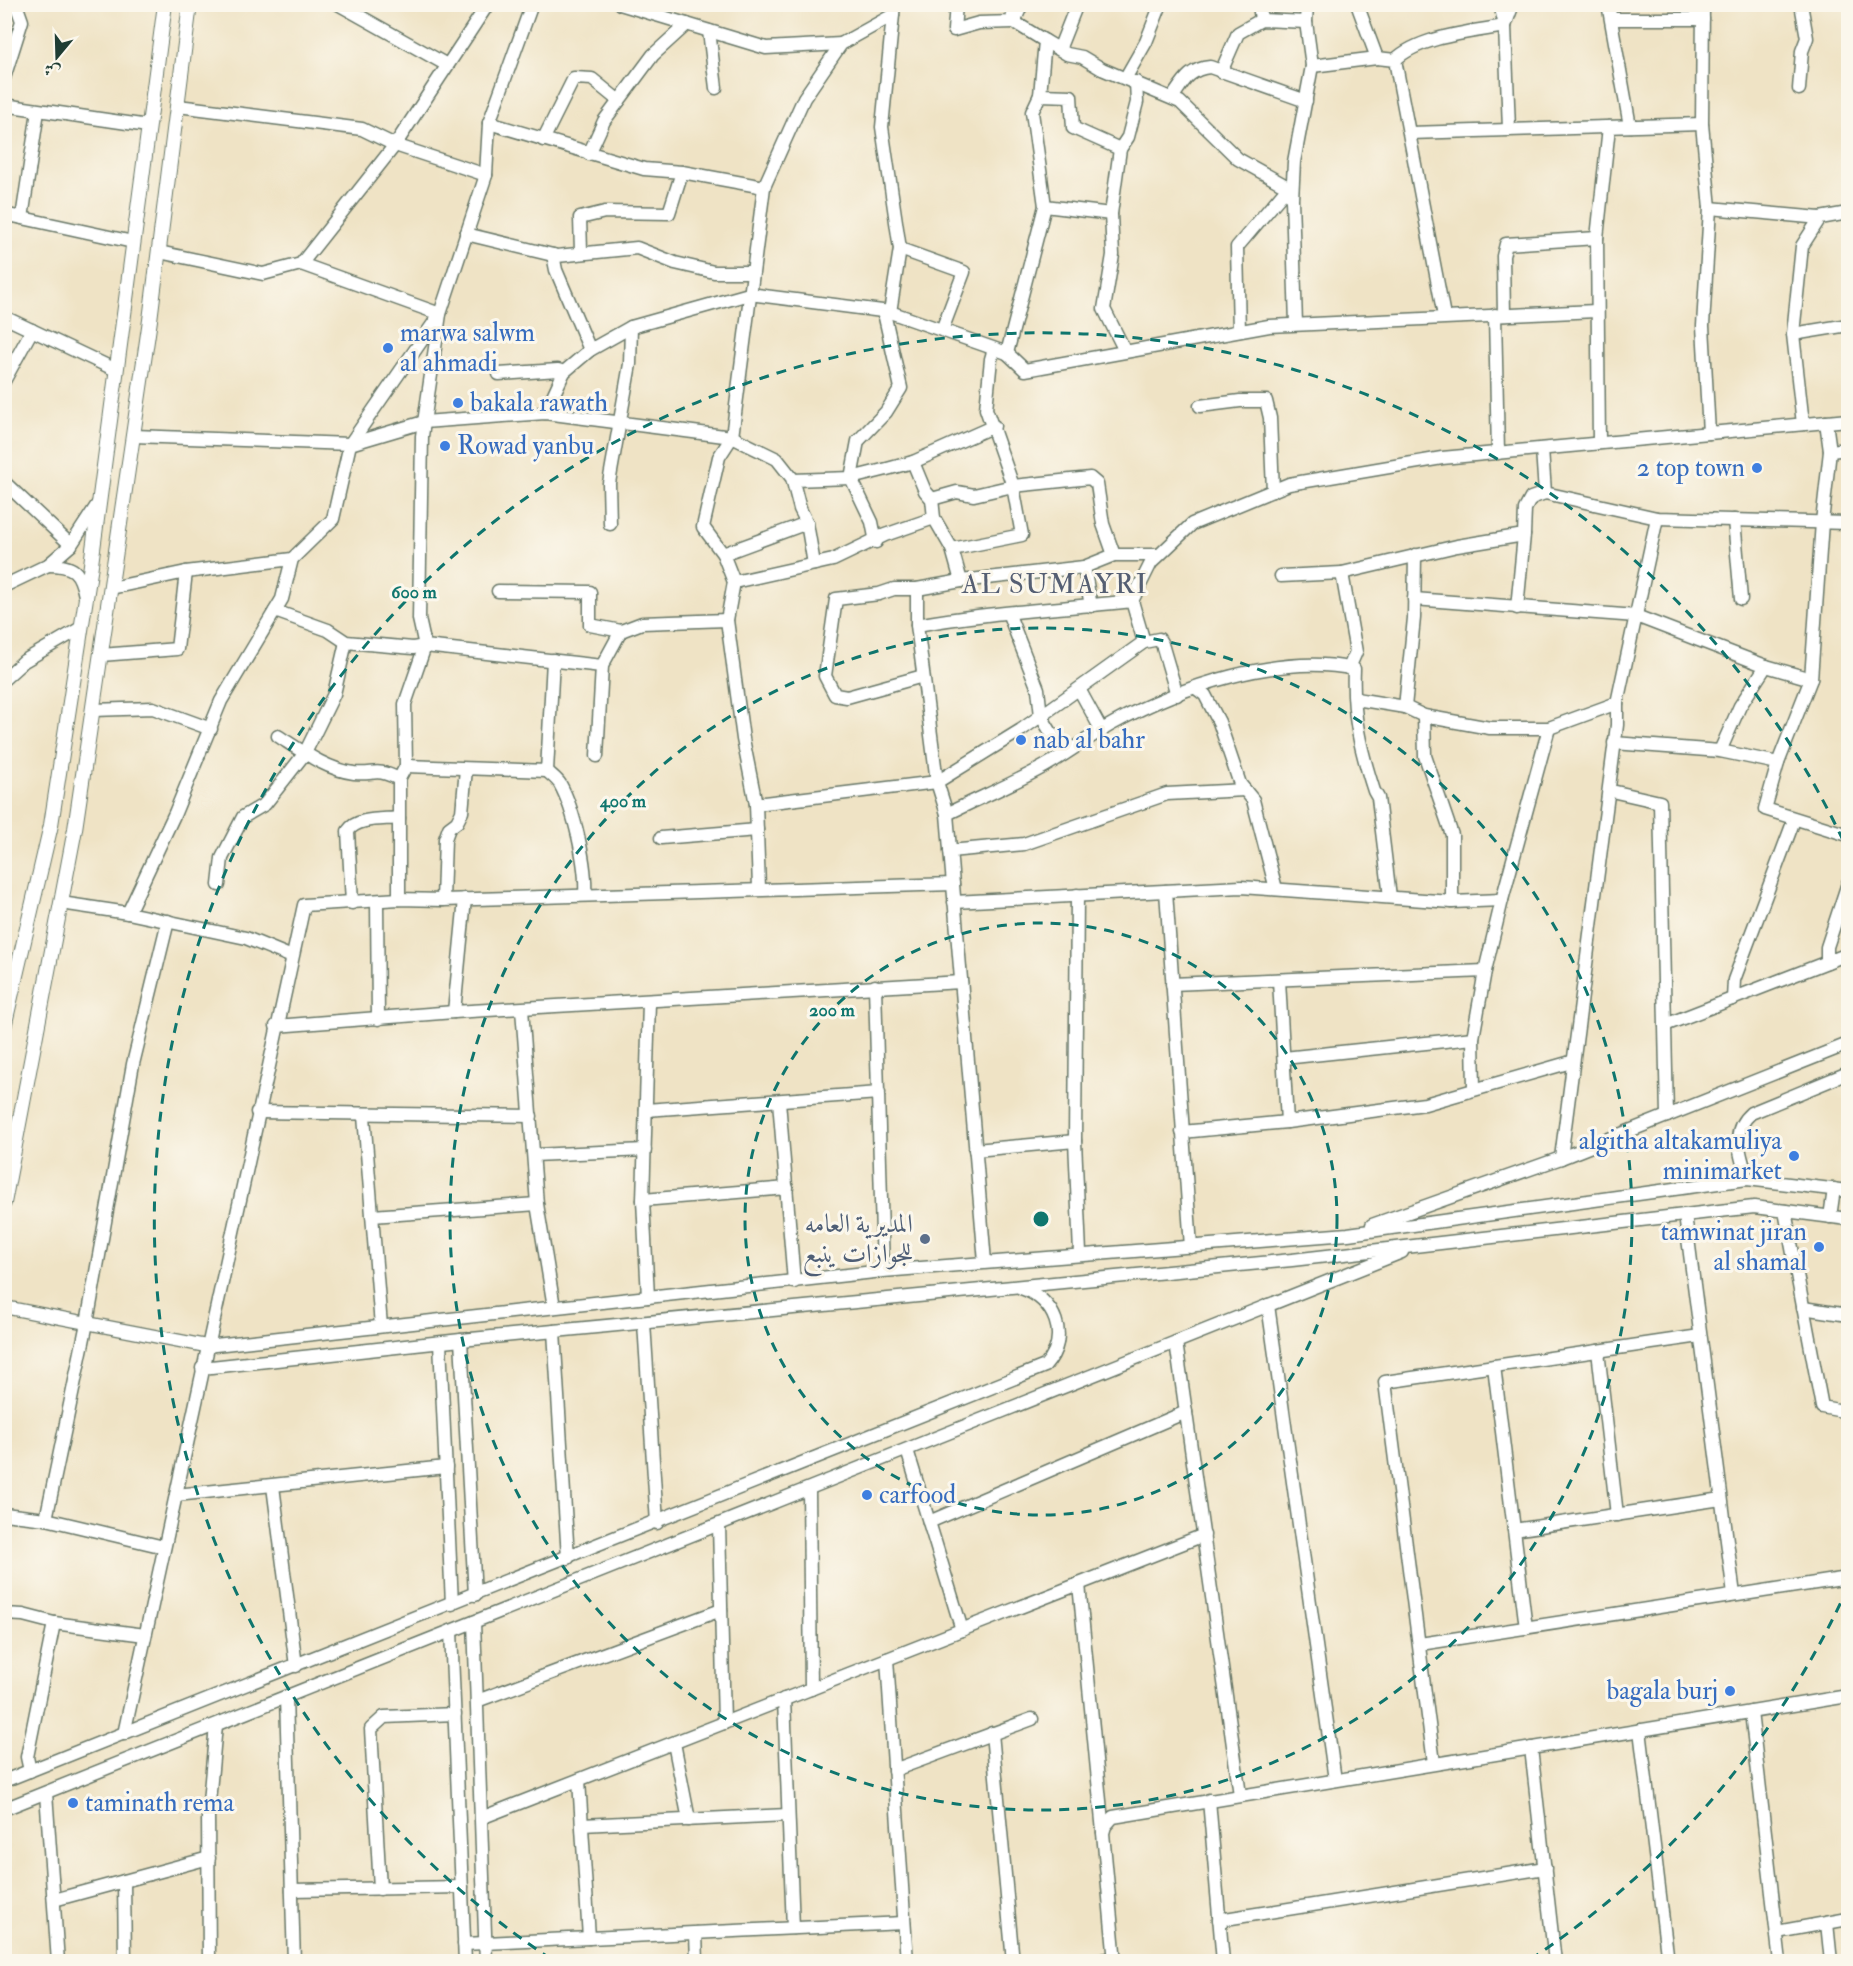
<svg xmlns="http://www.w3.org/2000/svg" width="1853" height="1966" font-family="'IM FELL Double Pica',Amiri,serif">
<rect width="100%" height="100%" fill="#fbf7ec"/>
<filter id="ink" filterUnits="userSpaceOnUse"><feTurbulence type="fractalNoise" baseFrequency=".0167" numOctaves="2"/><feDisplacementMap in="SourceGraphic" scale="12" xChannelSelector="R" yChannelSelector="G"/><feConvolveMatrix kernelMatrix="1 2 1 2 8 2 1 2 1" color-interpolation-filters="sRGB"/></filter>
<filter id="wash" filterUnits="userSpaceOnUse"><feTurbulence type="fractalNoise" baseFrequency=".008" numOctaves="4" result="noise"/><feDisplacementMap in="SourceGraphic" scale="24" xChannelSelector="R" yChannelSelector="G"/><feGaussianBlur stdDeviation="1.35" result="paint"/><feColorMatrix in="noise" values="0 0 0 0 0 0 0 0 0 0 0 0 0 0 0 0 0 1.4 0 .05"/><feComposite in="paint" operator="in"/></filter>
<g filter="url(#wash)">
<rect width="100%" height="100%" fill="#efe3c5"/>
</g>
<g filter="url(#ink)">
<g fill="none" stroke-linecap="round" stroke-linejoin="round">
<!-- minor casing -->
<g stroke="#687767" stroke-width="15">
<g id="minor">
<polyline points="338,4 447,65"/>
<polyline points="620,4 766,48 841,44"/>
<polyline points="956,4 954,30 979,23 1014,22 1022,4"/>
<polyline points="1259,4 1261,20"/>
<polyline points="1357,4 1377,58 1395,60 1444,316"/>
<polyline points="1500,4 1505,26 1509,129"/>
<polyline points="1608,4 1630,126"/>
<polyline points="1703,4 1702,124 1710,208 1703,326 1709,433"/>
<polyline points="1612,19 1703,19"/>
<polyline points="709,31 716,88"/>
<polyline points="1045,41 1067,54 1082,57 1102,69 1180,102 1238,159 1288,187 1291,198"/>
<polyline points="1060,47 1077,4"/>
<path d="M1395 60C1420 36 1472 32 1505 26L1513 4"/>
<polyline points="1312,66 1377,58"/>
<polyline points="1221,72 1238,33 1261,20 1306,22"/>
<polyline points="1126,77 1146,42 1161,4"/>
<polyline points="4,78 22,21 16,4"/>
<polyline points="1799,89 1802,51 1807,38 1801,4"/>
<polyline points="1040,95 1071,96 1073,128 1120,149"/>
<path d="M1172 98C1184 81 1189 69 1210 67L1306 101"/>
<polyline points="4,105 148,126"/>
<polyline points="178,106 362,129 395,145 486,175"/>
<polyline points="489,123 644,169 682,172 764,187"/>
<polyline points="1410,133 1702,124"/>
<polyline points="543,140 574,78 592,79 619,101"/>
<polyline points="589,154 604,121 653,55 687,24"/>
<polyline points="1045,206 1111,214"/>
<polyline points="1710,208 1820,218"/>
<polyline points="4,214 133,242"/>
<polyline points="22,218 38,111"/>
<polyline points="466,234 557,256 637,248 675,263 714,272 752,272"/>
<polyline points="900,249 964,272 942,330"/>
<polyline points="581,251 580,218 605,212 669,213 682,172"/>
<polyline points="159,252 263,274 301,264 395,145 488,4"/>
<polyline points="553,255 556,270 590,350"/>
<polyline points="890,312 900,249 882,127 893,15"/>
<polyline points="1495,315 1498,453"/>
<polyline points="1504,315 1503,256 1506,244 1597,238"/>
<polyline points="4,317 116,370"/>
<polyline points="1296,324 1292,199 1294,162 1312,66 1306,22 1307,4"/>
<polyline points="1239,331 1237,247 1288,187"/>
<polyline points="1793,334 1848,325"/>
<polyline points="1125,351 1104,309 1113,255 1111,214 1120,149 1128,137 1137,102 1136,82"/>
<polyline points="1007,353 1025,370 1269,326 1596,311"/>
<polyline points="499,374 558,370 564,372"/>
<polyline points="4,381 32,330"/>
<polyline points="1200,406 1240,401 1266,401 1270,418 1273,491"/>
<polyline points="545,413 564,372 590,350 631,327 749,294 890,312 1007,353 1045,206 1032,112 1040,95 1045,41 1014,22 1011,4"/>
<polyline points="1826,422 1830,451 1822,522 1811,679 1778,763 1765,809 1848,835"/>
<polyline points="1803,424 1793,334 1802,246 1820,218 1848,213"/>
<polyline points="134,436 350,444 424,422 545,413 732,437 777,459 792,478 800,509 807,523 814,564"/>
<polyline points="1599,443 1597,238 1609,127"/>
<polyline points="1542,449 1545,493 1657,518 1848,523"/>
<polyline points="1830,451 1848,449"/>
<polyline points="913,462 925,491 932,499 934,518 952,549 961,581"/>
<polyline points="793,480 851,478 887,469 913,462 994,426"/>
<polyline points="4,482 71,545"/>
<polyline points="932,499 957,492 974,495 1013,486 1090,478 1097,484 1103,524 1114,555"/>
<polyline points="1734,520 1741,599"/>
<polyline points="610,524 609,483 630,364 631,327"/>
<polyline points="876,542 872,522 851,478 858,441 886,412 901,388 884,313"/>
<polyline points="952,549 1022,535 1013,486 986,409 991,359 994,349"/>
<polyline points="723,554 807,523"/>
<path d="M48 565C74 565 80 571 85 596"/>
<polyline points="1084,567 1091,606"/>
<polyline points="1281,576 1342,573"/>
<polyline points="734,582 833,560 885,535 934,518"/>
<polyline points="4,586 48,565 71,545 99,502"/>
<polyline points="111,588 186,572 292,559"/>
<polyline points="498,591 590,592 590,625 621,631 642,623 727,620"/>
<polyline points="1414,599 1636,616 1766,666 1811,679"/>
<polyline points="1517,608 1524,535"/>
<polyline points="275,611 328,630 346,642 413,648 425,646 602,666"/>
<polyline points="1009,615 1038,689 1041,716 1064,754"/>
<path d="M917 625C988 612 1060 609 1132 601"/>
<polyline points="1144,642 1159,639 1162,644 1177,695"/>
<polyline points="101,655 177,649 186,572"/>
<polyline points="1349,668 1356,652 1342,573 1457,546 1524,535 1525,509 1531,498 1545,493"/>
<polyline points="923,676 847,697 835,695 825,676 836,599 879,594 894,589 917,589 961,581 1084,567 1114,555 1159,555"/>
<polyline points="4,679 24,661 81,628"/>
<polyline points="1196,688 1205,695 1219,722 1240,784 1253,800 1276,889"/>
<polyline points="1079,689 1102,731"/>
<polyline points="1356,699 1405,707 1414,618 1415,555"/>
<polyline points="1405,707 1424,716 1490,728 1549,728"/>
<polyline points="93,710 153,708 211,729"/>
<polyline points="1424,716 1425,756 1452,835 1452,902"/>
<path d="M278 736C300 750 327 770 354 773 377 775 374 767 399 779"/>
<polyline points="1614,743 1720,751 1778,763"/>
<polyline points="1720,751 1740,706 1766,666"/>
<polyline points="597,756 602,666 621,631"/>
<polyline points="406,766 547,771 553,660"/>
<path d="M547 771C551 775 557 779 560 784 574 809 587 866 585 895"/>
<polyline points="1616,792 1660,802 1667,1116"/>
<polyline points="756,804 937,782 917,625 917,589"/>
<path d="M947 814C979 798 1013 784 1045 766 1068 753 1090 736 1114 723 1179 687 1280 653 1354 669 1352 714 1360 748 1374 791L1378 798 1390 897"/>
<polyline points="661,838 757,830"/>
<polyline points="950,851 1024,844 1167,794 1245,790"/>
<polyline points="219,885 222,858 243,817 265,804 305,753 334,694 346,642"/>
<polyline points="759,888 756,804 743,739 727,620 734,582 723,554 703,527 719,457 732,437 764,187 804,98 841,44 893,15 894,4"/>
<polyline points="1166,891 1191,1247"/>
<polyline points="1077,895 1075,1141 1080,1253"/>
<polyline points="399,899 399,779 406,766 405,704 425,646 419,619 422,436 440,314 486,175 489,123 532,4"/>
<polyline points="443,900 445,839 449,828 457,822 462,812 466,769"/>
<polyline points="377,902 378,1019"/>
<polyline points="954,902 1241,887 1452,902 1502,900"/>
<polyline points="61,903 128,913 246,938 292,957"/>
<path d="M352 903 348 831C357 817 383 820 399 818"/>
<polyline points="128,913 175,813 221,701 282,599 292,559 333,519 350,444 440,314 301,264"/>
<polyline points="1827,962 1827,947 1848,883"/>
<polyline points="1279,980 1287,1122"/>
<polyline points="1172,984 1485,971"/>
<polyline points="875,986 883,1271"/>
<polyline points="1733,999 1734,980 1794,820"/>
<polyline points="522,1009 537,1204 554,1307"/>
<polyline points="454,1012 465,899"/>
<polyline points="1665,1025 1848,954"/>
<polyline points="276,1026 454,1012 961,982"/>
<polyline points="1284,1058 1473,1038"/>
<polyline points="1474,1088 1473,1038 1485,971 1502,900 1549,728 1617,703"/>
<polyline points="779,1101 794,1282"/>
<polyline points="646,1110 879,1093"/>
<polyline points="257,1112 531,1116"/>
<polyline points="364,1116 381,1326"/>
<polyline points="1182,1132 1287,1122 1425,1104 1571,1062"/>
<polyline points="975,1150 1075,1141"/>
<polyline points="534,1155 645,1150"/>
<polyline points="1561,1158 1617,725 1617,703 1657,518"/>
<path d="M1747 1179C1741 1153 1729 1132 1751 1113L1848 1073"/>
<polyline points="643,1200 787,1188"/>
<polyline points="1785,1211 1822,1407 1848,1412"/>
<polyline points="1685,1215 1734,1595"/>
<polyline points="372,1216 537,1204"/>
<polyline points="1830,1217 1834,1189"/>
<polyline points="1372,1225 1561,1158 1848,1044"/>
<polyline points="985,1262 947,814 937,782 1021,730 1144,642 1132,601 1151,563 1192,524 1289,484 1442,458 1848,420"/>
<polyline points="648,1297 643,1200 649,1002"/>
<polyline points="1268,1305 1335,1780"/>
<polyline points="4,1307 206,1346 883,1271 1348,1234 1747,1179 1848,1191"/>
<polyline points="1803,1308 1848,1315"/>
<polyline points="644,1323 657,1523"/>
<polyline points="554,1331 568,1558"/>
<polyline points="461,1340 475,1595"/>
<polyline points="1176,1342 1240,1795"/>
<polyline points="440,1343 452,1604"/>
<polyline points="1598,1351 1617,1515"/>
<polyline points="1494,1366 1526,1628"/>
<polyline points="202,1368 461,1340 1292,1260 1754,1207 1848,1219"/>
<polyline points="907,1450 962,1630"/>
<polyline points="273,1486 296,1666"/>
<polyline points="809,1489 811,1689"/>
<polyline points="176,1495 446,1467"/>
<polyline points="4,1514 46,1519 164,1547"/>
<polyline points="46,1519 87,1323 133,1064 168,921"/>
<polyline points="929,1522 1186,1412"/>
<polyline points="719,1525 724,1723"/>
<polyline points="1514,1530 1721,1499"/>
<polyline points="1079,1584 1103,1832"/>
<polyline points="4,1614 23,1615 54,1623 145,1635"/>
<polyline points="474,1622 486,1962"/>
<polyline points="451,1631 465,1962"/>
<polyline points="1420,1644 1848,1578"/>
<polyline points="887,1659 907,1962"/>
<polyline points="286,1697 294,1962"/>
<polyline points="784,1699 793,1928"/>
<polyline points="477,1701 721,1610"/>
<polyline points="1751,1712 1780,1962"/>
<polyline points="1640,1730 1668,1962"/>
<polyline points="992,1733 1013,1962"/>
<polyline points="124,1734 304,905 399,899 443,900 953,884"/>
<polyline points="674,1743 689,1820"/>
<polyline points="1531,1748 1555,1962"/>
<polyline points="1434,1763 1385,1382 1700,1336"/>
<polyline points="894,1770 1032,1719"/>
<polyline points="30,1771 27,1757 54,1623"/>
<polyline points="579,1780 589,1938"/>
<path d="M4 1781 1045 1366C1071 1337 1055 1299 1021 1288"/>
<polyline points="46,1793 58,1962"/>
<polyline points="1209,1800 1223,1962"/>
<polyline points="4,1809 1402,1252"/>
<polyline points="481,1818 1204,1535"/>
<polyline points="582,1825 788,1815"/>
<polyline points="124,1881 125,1962"/>
<polyline points="380,1889 371,1729 384,1717 455,1714"/>
<polyline points="292,1890 462,1887"/>
<polyline points="54,1900 209,1858"/>
<polyline points="1219,1920 1545,1868"/>
<polyline points="1827,1923 1831,1962"/>
<polyline points="1777,1932 1848,1919"/>
<polyline points="696,1933 697,1962"/>
<polyline points="464,1944 904,1923"/>
<polyline points="209,1962 208,1813 216,1725"/>
<polyline points="1091,1962 1115,1958"/>
<polyline points="1115,1962 1103,1833 1105,1826 1113,1817 1848,1696"/>
</g>
</g>
<!-- tertiary casing -->
<g stroke="#687767" stroke-width="16">
<g id="tertiary">
<polyline points="4,1027 51,825 90,572 165,4"/>
<polyline points="4,1203 75,829 150,320 190,4"/>
</g>
</g>
<!-- minor -->
<use href="#minor" stroke="#fff" stroke-width="12"/>
<!-- tertiary -->
<use href="#tertiary" stroke="#fff" stroke-width="14"/>
</g>
</g>
<!-- distance rings -->
<g fill="none" stroke="#0f766e" stroke-width="3" stroke-dasharray="10 8">
<circle cx="1041" cy="1219" r="296"/>
<circle cx="1041" cy="1219" r="591"/>
<path d="M1848 1587A887 887 0 0 1 1531 1959M551 1959A887 887 0 1 1 1848 851"/>
</g>
<!-- markers -->
<g fill="#3f7fe0" stroke="#fbf7ec" stroke-width="2">
<circle cx="388" cy="348" r="6"/>
<circle cx="458" cy="403" r="6"/>
<circle cx="445" cy="446" r="6"/>
<circle cx="1757" cy="468" r="6"/>
<circle cx="1021" cy="740" r="6"/>
<circle cx="1794" cy="1156" r="6"/>
<circle cx="1819" cy="1247" r="6"/>
<circle cx="867" cy="1495" r="6"/>
<circle cx="1730" cy="1691" r="6"/>
<circle cx="73" cy="1803" r="6"/>
</g>
<circle fill="#5c6f8a" stroke="#fbf7ec" stroke-width="2" cx="925" cy="1239" r="6"/>
<g text-anchor="middle" dominant-baseline="central" stroke-width="6" stroke-linejoin="round" paint-order="stroke">
<!-- shop labels -->
<g font-size="26" fill="#366cbe" stroke="#fbf7ec" text-anchor="start">
<text x="400" y="333">marwa salwm<tspan x="400" dy="30">al ahmadi</tspan></text>
<text x="470" y="403">bakala rawath</text>
<text x="457" y="446">Rowad yanbu</text>
<text x="1745" y="468" text-anchor="end">2 top town</text>
<text x="1033" y="740">nab al bahr</text>
<text x="1782" y="1141" text-anchor="end">algitha altakamuliya<tspan x="1782" dy="30">minimarket</tspan></text>
<text x="1807" y="1232" text-anchor="end">tamwinat jiran<tspan x="1807" dy="30">al shamal</tspan></text>
<text x="879" y="1495">carfood</text>
<text x="1718" y="1691" text-anchor="end">bagala burj</text>
<text x="85" y="1803">taminath rema</text>
</g>
<!-- service labels -->
<g font-size="26" fill="#4e5e75" stroke="#fbf7ec" text-anchor="end">
<text x="913" y="1224">المديرية العامه<tspan x="913" dy="30">للجوازات ينبع</tspan></text>
</g>
<!-- neighbourhood labels -->
<g font-size="27" letter-spacing="1.5" fill="#555f73" stroke="#fbf7ec">
<text x="1055" y="584">AL SUMAYRI</text>
</g>
</g>
<circle cx="1041" cy="1219" r="9" fill="#0f766e" stroke="#fbf7ec" stroke-width="3"/>
<g font-size="18" text-anchor="middle" font-weight="bold" fill="#0f766e" stroke="#fbf7ec" stroke-width="6" stroke-linejoin="round" paint-order="stroke">
<text x="414" y="598">600 m</text>
<text x="623" y="807">400 m</text>
<text x="832" y="1016">200 m</text>
</g>
<!-- margin -->
<rect width="1853" height="1966" fill="none" stroke="#fbf7ec" stroke-width="24"/>
<!-- north arrow -->
<g transform="translate(57 57) rotate(199)" stroke="#fbf7ec" stroke-width="4.5" paint-order="stroke">
<path d="M0-4.5L10 22L0 15L-10 22Z" fill="#1f3d34"/>
<text y="-9" font-size="16" font-weight="bold" text-anchor="middle" fill="#1f3d34">ش</text>
</g>
</svg>
